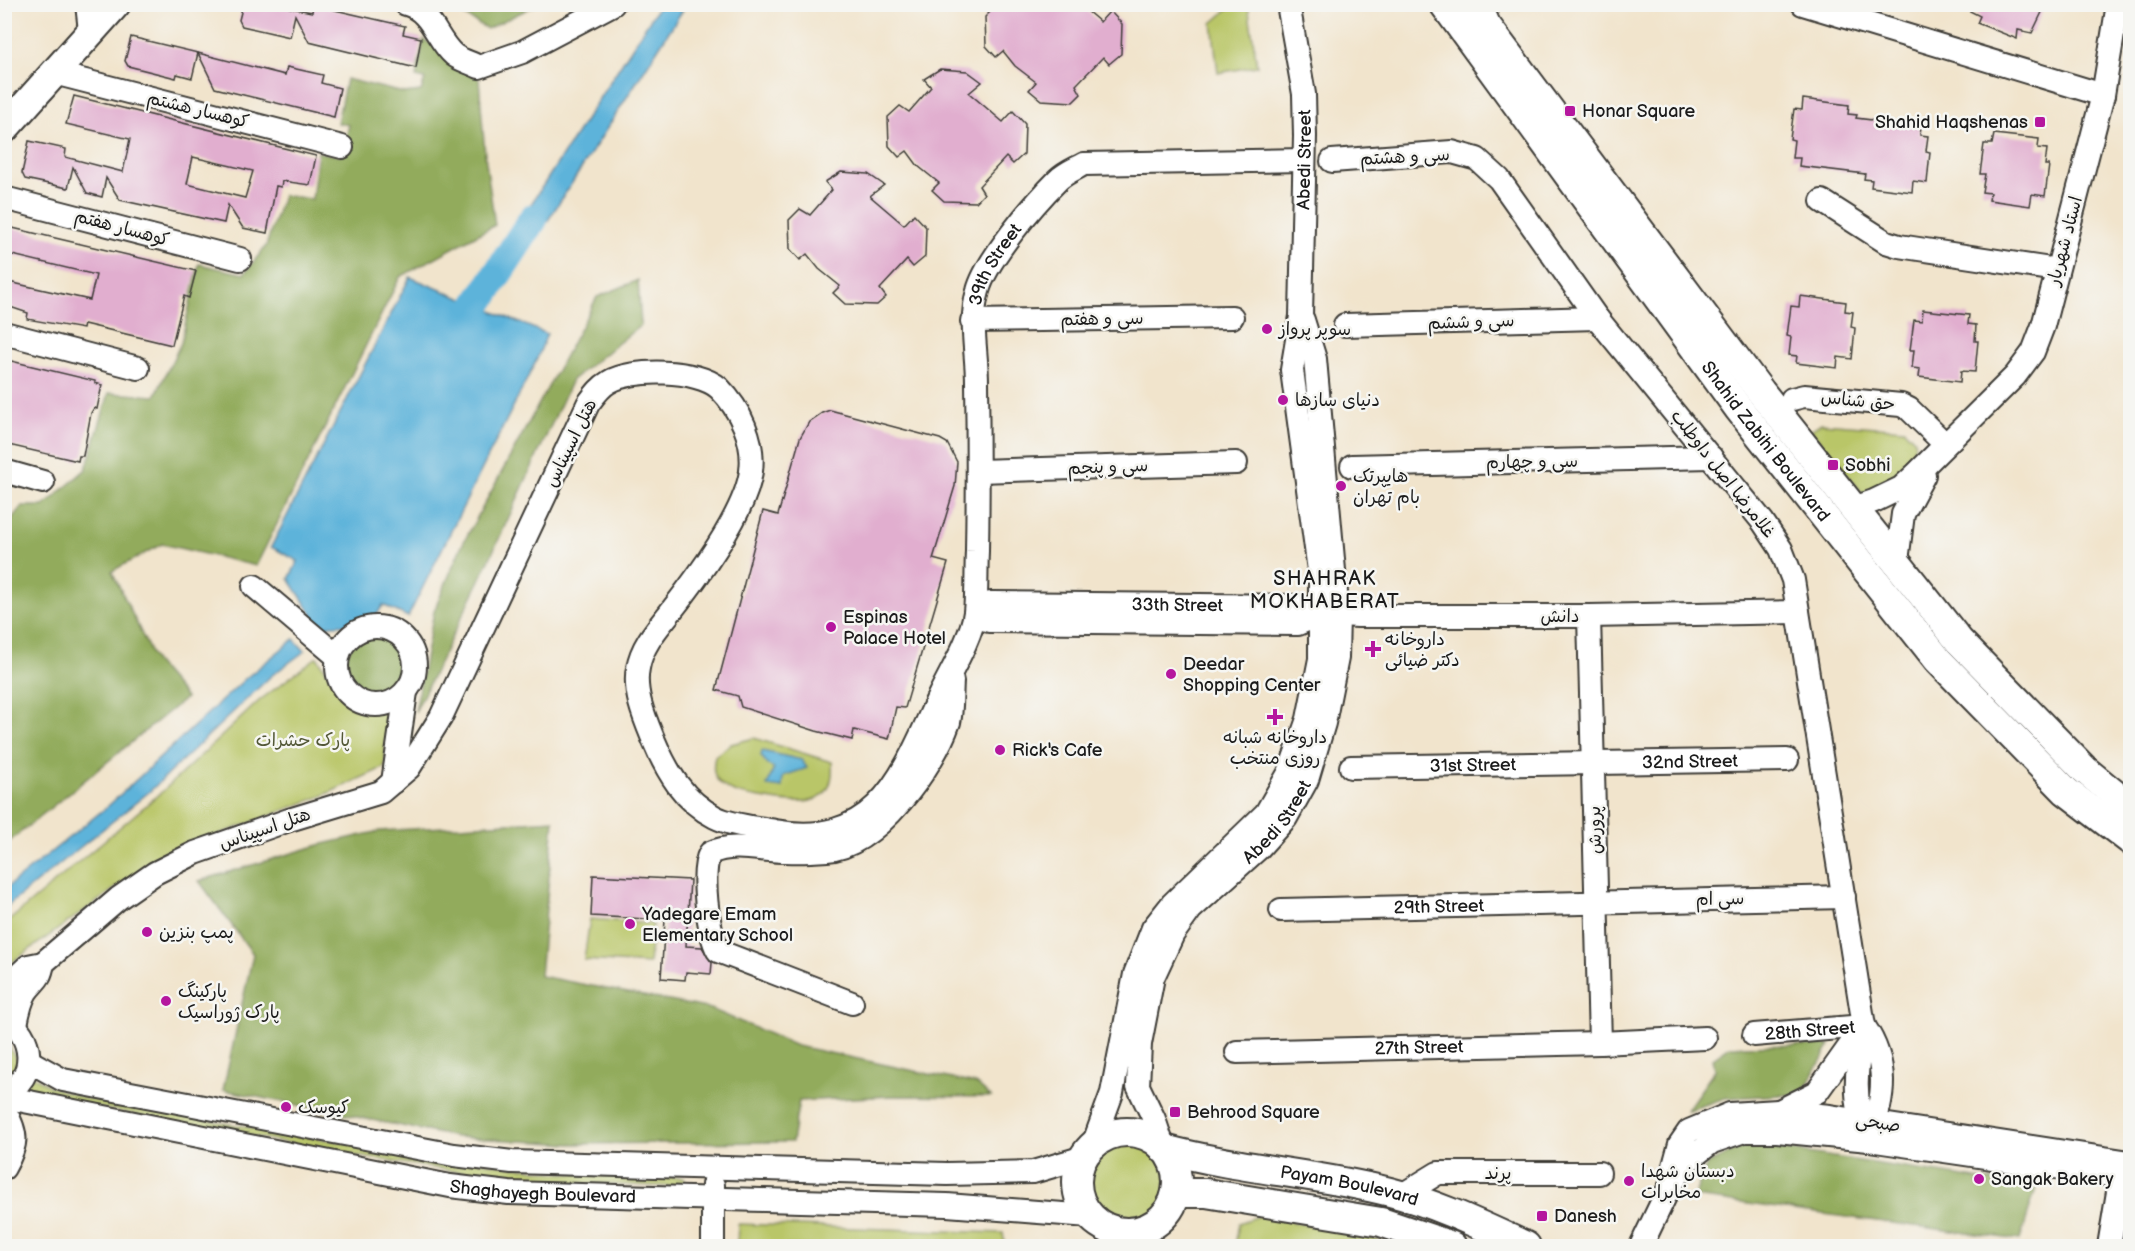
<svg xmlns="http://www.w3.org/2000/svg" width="2135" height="1251" font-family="'Balsamiq Sans','Playpen Sans Arabic',sans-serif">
<rect width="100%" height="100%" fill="#f6f6f2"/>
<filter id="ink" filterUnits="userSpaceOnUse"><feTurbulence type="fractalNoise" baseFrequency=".0167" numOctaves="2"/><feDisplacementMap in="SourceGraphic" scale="12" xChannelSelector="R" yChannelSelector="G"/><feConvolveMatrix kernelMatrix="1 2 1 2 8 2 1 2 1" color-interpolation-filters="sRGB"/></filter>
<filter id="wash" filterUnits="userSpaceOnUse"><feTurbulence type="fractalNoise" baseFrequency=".008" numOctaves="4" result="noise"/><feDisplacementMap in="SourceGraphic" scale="24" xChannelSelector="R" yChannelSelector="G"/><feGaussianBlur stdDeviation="1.35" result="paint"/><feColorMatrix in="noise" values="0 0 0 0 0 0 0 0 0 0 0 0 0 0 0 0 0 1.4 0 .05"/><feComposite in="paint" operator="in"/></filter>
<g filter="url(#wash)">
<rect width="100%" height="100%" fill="#f1e4cc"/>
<!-- green -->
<g fill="#b9c668" stroke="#6a7142" stroke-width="1.5">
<polygon points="1233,5 1248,5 1257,66 1218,73 1212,23"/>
<path d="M1821 423 1904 429 1915 440C1914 471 1889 484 1864 495L1811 430Z"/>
<polygon points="317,657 341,693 357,707 386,710 385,767 322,796 161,856 5,967 5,924 164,790 260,700"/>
<path d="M754 738 832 762C836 808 801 805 767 799 750 796 731 795 719 782 712 774 713 765 715 756L731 744Z"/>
<polygon points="590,919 653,924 649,964 584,960"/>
<polygon points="4,1034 12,1052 27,1072 49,1086 87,1099 287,1134 558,1173 684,1178 685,1187 569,1183 453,1171 363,1157 5,1090"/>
<circle cx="1128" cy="1183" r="40"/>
<polygon points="1261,1215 1406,1246 1235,1246 1239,1223"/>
<polygon points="738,1224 1003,1233 1005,1246 737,1246"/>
</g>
<!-- forest -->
<g fill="#92ab5c" stroke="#57643c" stroke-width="1.5">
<polygon points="447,5 536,5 487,29"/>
<polygon points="424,39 479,79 485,155 495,225 400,277 256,566 162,544 112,571 155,662 186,698 5,845 5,527 22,506 44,506 86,469 109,393 155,396 181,343 199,264 244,274 266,246 283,195 312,199 318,152 341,156 349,125 337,123 346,79 404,93 421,91 425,79 416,77"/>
<polygon points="638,280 641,325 572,380 480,580 415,712 434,611 461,547 597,297"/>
<circle cx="373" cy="665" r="28"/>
<polygon points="554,820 540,976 711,1009 797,1046 976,1084 991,1097 891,1096 799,1101 792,1142 571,1144 456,1137 223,1090 253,954 199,881 319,845 380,831"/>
<polygon points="1830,1045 1802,1094 1725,1098 1686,1111 1715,1070 1713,1058 1730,1046"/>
<polygon points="1749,1144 2036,1188 2020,1240 1694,1197 1707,1164"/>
</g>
<!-- water -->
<g fill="#5db3da" stroke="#3c687b" stroke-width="1.5">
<polygon points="660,4 686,5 522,261 502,249"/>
<polygon points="410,277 547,334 537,359 408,617 383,605 371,624 329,625 323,634 306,625 312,614 289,579 298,561 271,547"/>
<polygon points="294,639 305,651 271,676 149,792 5,908 5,889 108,806 246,678"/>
<polygon points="762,751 802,760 807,768 783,776 782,788 767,786 774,768 768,765 761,756"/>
</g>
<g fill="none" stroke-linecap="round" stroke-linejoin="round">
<!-- river -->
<polyline stroke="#5db3da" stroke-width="30" points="458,342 472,313 533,219"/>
</g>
<g id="blocks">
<!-- building -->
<g fill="#e1aecf" fill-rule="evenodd">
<polygon points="243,4 287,4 286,7 312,12 313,5 405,26 403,34 421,38 416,68 309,42 295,15 290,37 242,26 239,20"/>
<polygon points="1012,4 1079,4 1100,22 1110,11 1122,24 1121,54 1109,64 1103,57 1076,85 1081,94 1073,102 1041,100 1029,90 1036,82 1015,66 1003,51 996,57 986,46 985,17 996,6 1006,11"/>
<polygon points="1956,4 2046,4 2032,33 2018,30 2017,39 1977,23 1980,16"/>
<polygon points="131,37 198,53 192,78 177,74 176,78 128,66 125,61"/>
<polygon points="198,53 285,75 287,67 323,75 321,83 340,88 334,117 215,88"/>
<polygon points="940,69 967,71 982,82 969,93 1003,122 1013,111 1025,124 1024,154 1013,164 1006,157 979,186 984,194 976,202 944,201 932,190 939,183 918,166 907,151 899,157 889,146 888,117 900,106 909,112 931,87 924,79"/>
<path d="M74 96 316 156 310 185 282 181 281 187 276 186 267 233 243 228 228 205 224 223 120 200 106 178 102 197 87 193 73 167 68 188 25 179 22 173 29 141 66 149 65 157 123 172 130 139 66 124ZM193 157 253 171 245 198 187 184Z"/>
<polygon points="1803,99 1849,105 1848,114 1857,115 1856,118 1921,126 1920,135 1928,136 1926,151 1930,152 1927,183 1913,181 1912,192 1871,187 1872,180 1864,179 1865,174 1799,166 1800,158 1792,158 1794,140 1790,139 1794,109 1802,110"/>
<polygon points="1994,134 2039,139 2038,148 2047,149 2045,165 2049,165 2045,196 2032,194 2030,206 1989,200 1990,193 1982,192 1985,174 1980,174 1984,144 1992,144"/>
<polygon points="841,172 868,174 884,185 870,196 904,225 914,214 926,227 925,257 913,267 907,260 880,289 886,297 877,305 845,304 833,293 840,286 819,269 807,254 800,260 790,249 789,220 800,209 810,215 832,190 825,182"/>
<polygon points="4,226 196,271 189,298 184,296 172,345 84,324 83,329 27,319 28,313 4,305 4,281 90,300 96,275 4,253"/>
<polygon points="1800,296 1846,302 1845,311 1853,312 1851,327 1855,328 1852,359 1838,357 1837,368 1796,363 1797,356 1789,355 1791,337 1787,336 1791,306 1799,307"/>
<polygon points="1923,310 1969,315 1968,324 1976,325 1975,341 1978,341 1975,372 1961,371 1960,382 1919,377 1920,369 1912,368 1914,350 1910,350 1914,320 1922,321"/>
<polygon points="7,360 95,381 95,383 102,385 97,409 94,408 91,413 83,456 79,456 78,461 4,444 4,363"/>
<polygon points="830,410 940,439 947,443 957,462 955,486 933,559 948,563 905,708 896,707 889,739 854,730 852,740 816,731 741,707 738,696 716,690 763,511 778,515 800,438 809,422 822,413"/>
<polygon points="593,875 690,880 686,946 702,947 712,963 711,974 686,972 685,980 661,978 665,920 591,916"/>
</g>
</g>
</g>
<g filter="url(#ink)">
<use href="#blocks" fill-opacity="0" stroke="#3c3a36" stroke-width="1.5"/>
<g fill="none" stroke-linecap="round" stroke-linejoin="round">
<!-- minor casing -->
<g stroke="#3c3a36" stroke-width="26">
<g id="minor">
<polyline points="87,4 90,31"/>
<path d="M406 4C432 11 436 40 454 55 460 60 472 63 479 67L522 52 613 4"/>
<polyline points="1803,4 2103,95"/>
<polyline points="54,73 342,147"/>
<path d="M1332 161 1452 152 1477 159 1499 179 1597 318 1763 522 1781 549 1793 580 1864 1026C1856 1064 1851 1105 1869 1140"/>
<polyline points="4,198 240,259"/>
<polyline points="1822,201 1886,242 1899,246 2057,270"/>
<polyline points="972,321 1232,317"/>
<polyline points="1345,325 1597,318"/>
<polyline points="4,333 138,368"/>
<polyline points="1792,399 1804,396 1901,405 1909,409 1945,444"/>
<polyline points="1352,466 1711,457"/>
<polyline points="4,471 43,482"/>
<polyline points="979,471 1236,463"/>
<polyline points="1854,508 1874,501 1901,488 1916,474 2015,376 2033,352 2043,326 2103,95 2118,4"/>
<polyline points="1897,561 1903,514 1924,475"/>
<polyline points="254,586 338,657"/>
<path id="s1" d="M975 616 991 603 1297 606 1321 614 1358 616H1589L1798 612"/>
<polyline points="975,616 989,621 1298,624 1321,614"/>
<polyline points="1589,616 1600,1043"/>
<circle cx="376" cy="666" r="39"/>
<path id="s2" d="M1351 767 1787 760"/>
<polyline points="393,782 406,692"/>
<path id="s3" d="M1281 910 1844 897"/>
<path id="s4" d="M43 963 119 898 155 873 195 853 289 820 381 792 409 768 441 717 588 404C594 396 600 387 609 382 631 368 698 369 719 388 740 409 755 441 751 471 746 513 695 581 668 615 655 631 641 648 638 668 633 692 645 719 654 741 667 772 684 801 715 817 733 826 755 827 775 831 878 849 903 774 939 696 950 673 972 637 975 612 977 592 976 571 977 551 978 494 978 439 977 382 977 351 969 322 978 291 986 260 1034 204 1058 180 1065 173 1075 169 1084 164L1304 160"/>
<polyline points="4,988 28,966 43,963"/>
<path d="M852 1003 718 951C708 933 700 871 710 853 735 842 760 851 786 851 800 852 814 851 827 850 877 847 934 766 949 722 952 710 951 694 952 681"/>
<path d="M4 1018C34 1033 39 1079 4 1093"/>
<path d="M16 1025C18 1014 20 1002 26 992 35 979 40 981 43 963"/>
<path d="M1864 1026C1889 1063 1885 1097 1870 1136"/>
<path id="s5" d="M1754 1035 1864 1026"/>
<path id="s6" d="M1237 1052 1600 1043 1705 1038"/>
<polyline points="29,1061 63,1080 454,1155 512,1162 947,1174 1033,1172 1084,1157"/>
<path id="s7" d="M4 1097 450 1186 509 1193 947 1205 1089 1216"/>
<path d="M4 1109C18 1134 18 1143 4 1168"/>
<polyline points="1781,1110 1817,1092 1859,1033"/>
<path id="s8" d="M1093 1145 1112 1093 1135 974 1153 928 1172 904 1266 813 1289 773 1308 719 1320 659V578L1292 370 1301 316 1305 136 1304 94 1288 4"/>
<path id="s9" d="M1164 1149 1154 1119 1138 1086 1140 1044 1153 977 1173 934 1191 909 1259 848 1286 818 1307 780 1324 723 1337 658 1338 615 1315 359 1303 320"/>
<polyline points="1671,1177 1680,1144 1689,1131 1730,1114 1778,1111 1830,1116 2130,1162"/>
<polyline points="1402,1195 1438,1173 1599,1173"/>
<polyline points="713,1246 713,1185"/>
<polyline points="1641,1246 1668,1190 1686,1162 1712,1142 1744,1131 1777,1131 1869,1140 2130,1178"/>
<polyline points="2109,1246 2123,1162"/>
</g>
</g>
<!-- major casing -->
<g stroke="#3c3a36" stroke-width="32">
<g id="major">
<path id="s10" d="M1444 4 1739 409 1938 660 2066 791 2130 840"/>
<polyline points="1477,4 1486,25 1761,392 1959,641 2085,770 2130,807"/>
<polyline points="4,129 116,4"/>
<circle cx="1127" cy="1182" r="50"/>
<path id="s11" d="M1164 1149C1238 1169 1315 1173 1390 1192 1437 1204 1482 1226 1526 1246"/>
<polyline points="1176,1193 1206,1193 1381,1222 1452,1246"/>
</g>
</g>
<!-- minor -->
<use href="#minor" stroke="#fff" stroke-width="22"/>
<!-- major -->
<use href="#major" stroke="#fff" stroke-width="28"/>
</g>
</g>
<!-- markers -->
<g fill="#b5179e" stroke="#f6f6f2" stroke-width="2">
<rect x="1564" y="105" width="12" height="12" rx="3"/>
<rect x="2034" y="116" width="12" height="12" rx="3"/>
<circle cx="1267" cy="329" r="6"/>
<circle cx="1283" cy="400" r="6"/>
<rect x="1827" y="459" width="12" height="12" rx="3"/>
<circle cx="1341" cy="486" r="6"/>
<circle cx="831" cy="627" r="6"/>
<path d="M1370 640h6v6h6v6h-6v6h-6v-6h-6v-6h6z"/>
<circle cx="1171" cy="674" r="6"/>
<path d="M1272 708h6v6h6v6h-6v6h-6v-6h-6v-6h6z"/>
<circle cx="1000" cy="750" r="6"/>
<circle cx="630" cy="924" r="6"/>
<circle cx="147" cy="932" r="6"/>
<circle cx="166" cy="1001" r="6"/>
<circle cx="286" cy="1107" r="6"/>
<rect x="1169" y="1106" width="12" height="12" rx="3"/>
<circle cx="1979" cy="1179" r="6"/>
<circle cx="1629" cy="1181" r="6"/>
<rect x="1536" y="1210" width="12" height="12" rx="3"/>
</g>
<g text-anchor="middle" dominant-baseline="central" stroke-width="5" stroke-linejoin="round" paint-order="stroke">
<!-- street labels -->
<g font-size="18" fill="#1c1c1c" stroke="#f6f6f2">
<text transform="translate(198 110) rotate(14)">کوهسار هشتم</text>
<text transform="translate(1405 157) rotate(-3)">سی و هشتم</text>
<text stroke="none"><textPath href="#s8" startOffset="1054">Abedi Street</textPath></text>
<text transform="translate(122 228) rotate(15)">کوهسار هفتم</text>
<text transform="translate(2065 241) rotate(-75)">استاد شهریار</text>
<text stroke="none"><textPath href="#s4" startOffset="2211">39th Street</textPath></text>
<text transform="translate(1102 319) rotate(-1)">سی و هفتم</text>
<text transform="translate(1471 322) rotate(-2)">سی و ششم</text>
<text transform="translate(1858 401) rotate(6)">حق شناس</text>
<text stroke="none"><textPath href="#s10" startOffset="543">Shahid Zabihi Boulevard</textPath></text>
<text transform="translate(571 443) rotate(-64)">هتل اسپیناس</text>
<text transform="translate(1532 462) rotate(-1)">سی و چهارم</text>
<text transform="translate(1108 467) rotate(-2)">سی و پنجم</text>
<text transform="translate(1723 474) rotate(52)">غلامرضا اصل داوطلب</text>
<text stroke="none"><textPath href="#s1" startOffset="207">33th Street</textPath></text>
<text x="1560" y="616">دانش</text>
<text stroke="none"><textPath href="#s2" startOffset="339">32nd Street</textPath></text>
<text stroke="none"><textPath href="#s2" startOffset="122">31st Street</textPath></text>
<text stroke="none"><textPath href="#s9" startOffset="380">Abedi Street</textPath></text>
<text transform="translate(265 829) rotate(-19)">هتل اسپیناس</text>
<text transform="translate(1595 830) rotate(-91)">پرورش</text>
<text transform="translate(1720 899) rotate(-1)">سی ام</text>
<text stroke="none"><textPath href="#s3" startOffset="158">29th Street</textPath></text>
<text stroke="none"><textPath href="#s5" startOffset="56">28th Street</textPath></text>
<text stroke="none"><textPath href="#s6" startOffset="182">27th Street</textPath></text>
<text transform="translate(1878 1123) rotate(9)">صبحی</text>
<text x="1498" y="1173">پرند</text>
<text stroke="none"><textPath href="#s11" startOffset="189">Payam Boulevard</textPath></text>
<text stroke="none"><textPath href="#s7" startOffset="548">Shaghayegh Boulevard</textPath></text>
</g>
<!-- poi labels -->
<g font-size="18" fill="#1c1c1c" stroke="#f6f6f2" text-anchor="start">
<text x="1582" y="111">Honar Square</text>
<text x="2028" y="122" text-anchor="end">Shahid Haqshenas</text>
<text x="1279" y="329">سوپر پرواز</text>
<text x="1295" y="400">دنیای سازها</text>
<text x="1845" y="465">Sobhi</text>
<text x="1353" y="476">هایپرتک<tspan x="1353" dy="21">بام تهران</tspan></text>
<text x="843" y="617">Espinas<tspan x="843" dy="21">Palace Hotel</tspan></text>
<text x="1385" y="639">داروخانه<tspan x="1385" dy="21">دکتر ضیائی</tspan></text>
<text x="1183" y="664">Deedar<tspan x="1183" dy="21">Shopping Center</tspan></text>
<text x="1275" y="737" text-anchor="middle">داروخانه شبانه<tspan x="1275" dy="21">روزی منتخب</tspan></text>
<text x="1012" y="750">Rick's Cafe</text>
<text x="642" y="914">Yadegare Emam<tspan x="642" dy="21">Elementary School</tspan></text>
<text x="159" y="932">پمپ بنزین</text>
<text x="178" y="991">پارکینگ<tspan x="178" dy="21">پارک ژوراسیک</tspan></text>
<text x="298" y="1107">کیوسک</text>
<text x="1187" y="1112">Behrood Square</text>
<text x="1641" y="1171">دبستان شهدا<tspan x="1641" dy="21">مخابرات</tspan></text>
<text x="1991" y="1179">Sangak Bakery</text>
<text x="1554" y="1216">Danesh</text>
</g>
<!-- park labels -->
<g font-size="18" fill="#535837" stroke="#f6f6f2">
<text x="303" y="740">پارک حشرات</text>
</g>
<!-- neighbourhood labels -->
<g font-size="20" letter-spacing="1.5" fill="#1c1c1c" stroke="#f6f6f2">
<text x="1325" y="579">SHAHRAK<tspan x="1325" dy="23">MOKHABERAT</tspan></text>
</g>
</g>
<!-- margin -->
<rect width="2135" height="1251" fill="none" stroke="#f6f6f2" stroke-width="24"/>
</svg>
